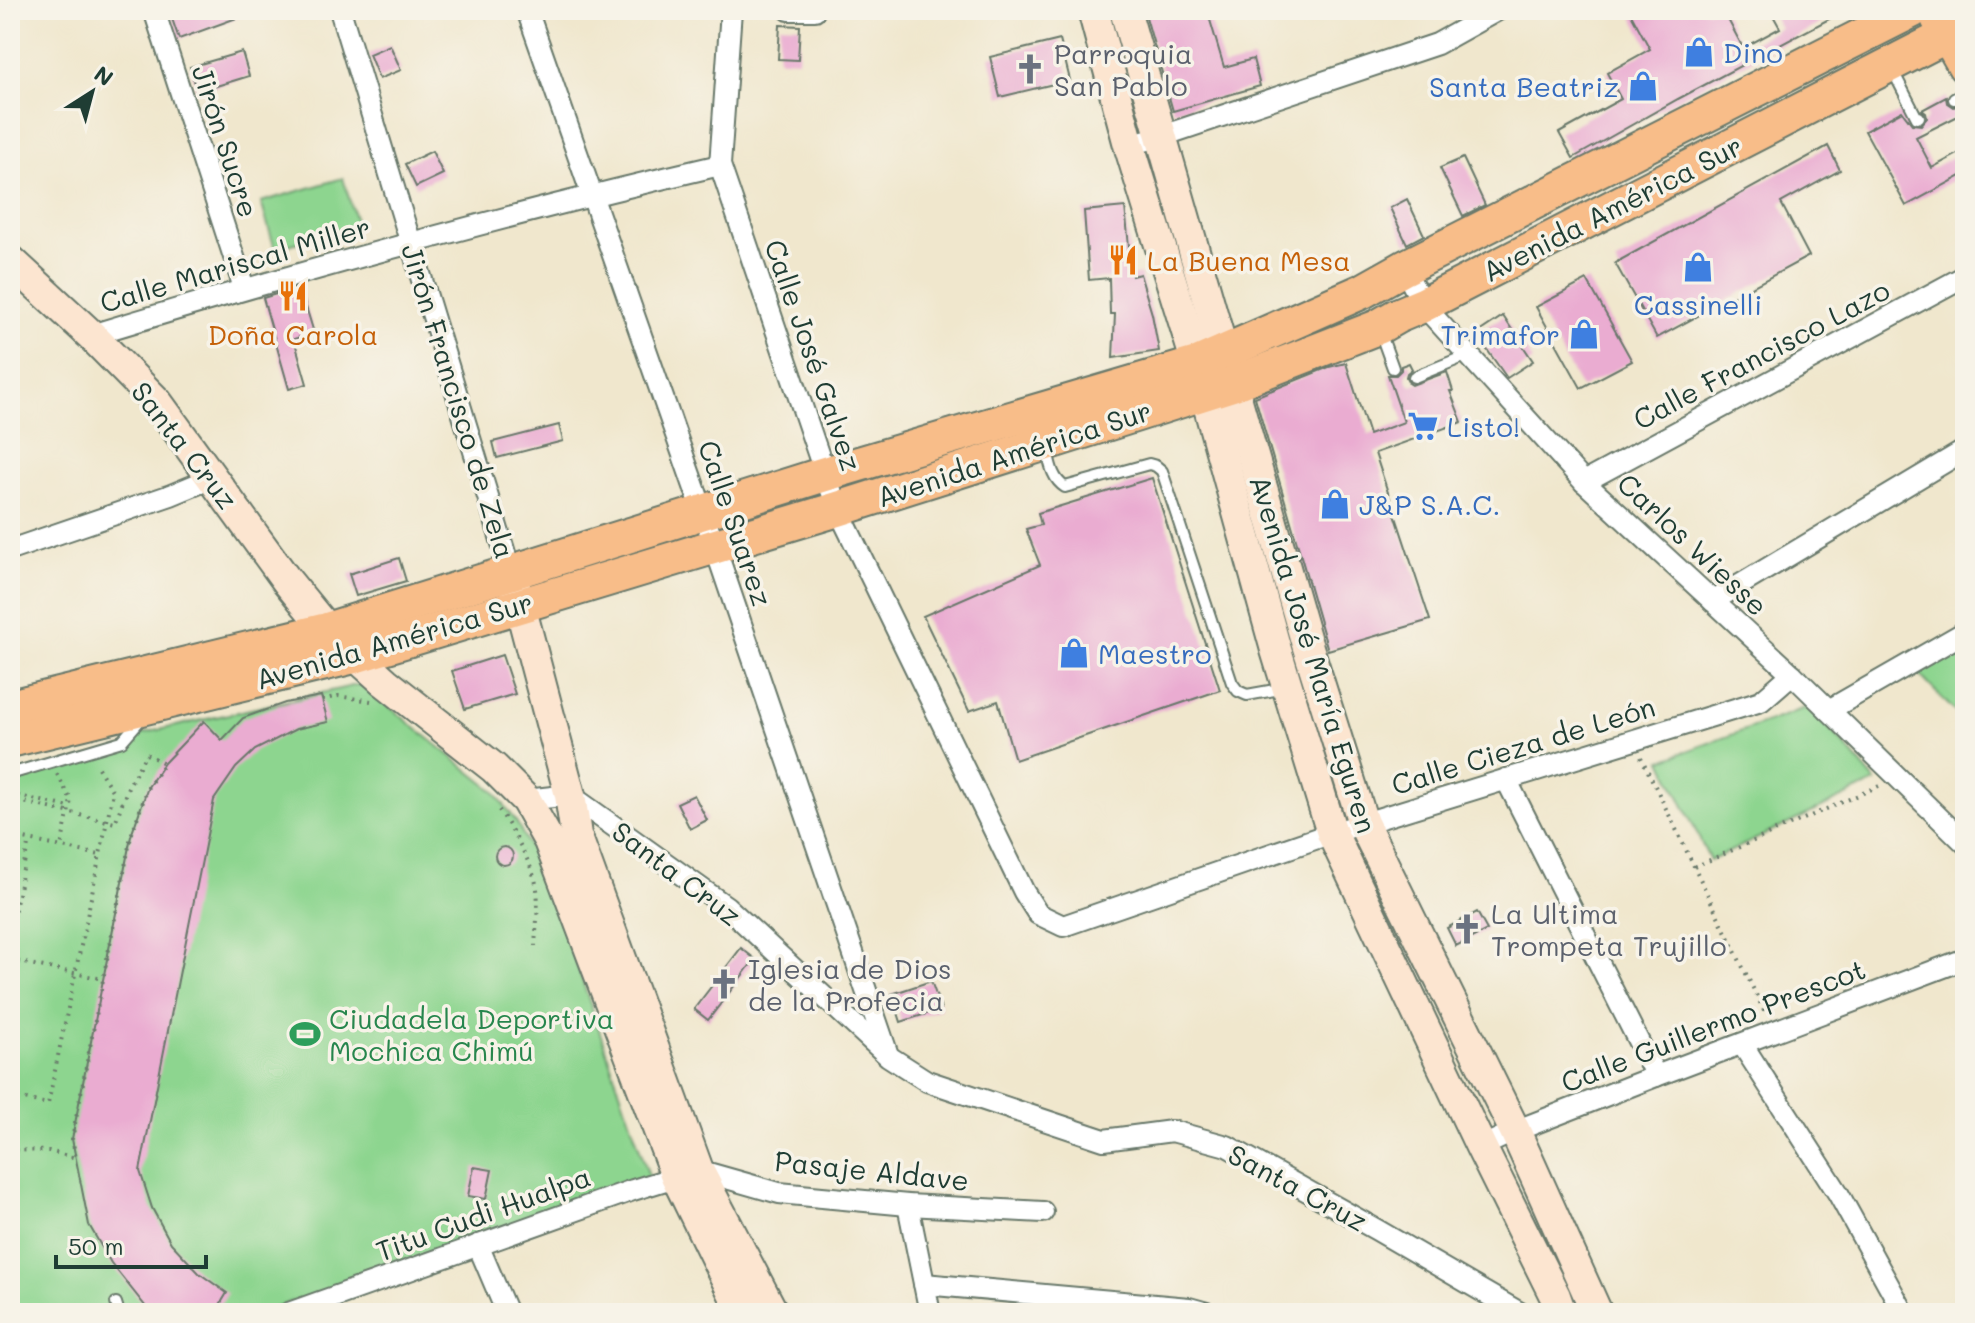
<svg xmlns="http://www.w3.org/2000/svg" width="1975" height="1323" font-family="Mali,sans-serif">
<rect width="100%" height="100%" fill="#f7f3e8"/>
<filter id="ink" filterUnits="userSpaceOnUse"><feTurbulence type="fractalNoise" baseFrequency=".0125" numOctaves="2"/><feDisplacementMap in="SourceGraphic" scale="16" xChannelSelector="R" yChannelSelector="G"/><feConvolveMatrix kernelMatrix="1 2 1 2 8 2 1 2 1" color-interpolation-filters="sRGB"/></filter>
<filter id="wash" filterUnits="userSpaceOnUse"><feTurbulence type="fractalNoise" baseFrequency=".006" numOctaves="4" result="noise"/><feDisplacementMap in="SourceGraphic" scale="32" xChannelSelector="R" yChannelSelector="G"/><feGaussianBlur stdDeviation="1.8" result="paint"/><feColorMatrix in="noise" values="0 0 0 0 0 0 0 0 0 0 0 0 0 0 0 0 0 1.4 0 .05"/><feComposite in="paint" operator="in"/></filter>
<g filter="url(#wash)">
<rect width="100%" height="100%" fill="#f0e7cd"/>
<!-- green -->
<g fill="#8dd58f" stroke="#568962" stroke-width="2">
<polygon points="343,178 357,225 275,249 261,202"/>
<polygon points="1965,637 1965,722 1910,665"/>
<polygon points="361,684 494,791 516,821 551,889 650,1179 259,1313 10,1313 10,779 125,748 137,735"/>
<polygon points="1811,706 1876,782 1710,861 1662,760"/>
</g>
<g id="blocks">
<!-- building -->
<g fill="#eaacd1">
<polygon points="169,10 253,10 253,12 179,39"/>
<polygon points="1144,10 1207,10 1224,67 1253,59 1260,86 1173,111"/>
<polygon points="1629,10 1723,10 1743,48 1780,28 1770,10 1846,10 1678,99 1573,158 1559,133 1621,99 1607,73 1650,49"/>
<polygon points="780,25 800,26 798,60 778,59"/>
<polygon points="1060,40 1070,80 1000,97 990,57"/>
<polygon points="390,45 401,70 379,79 369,54"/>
<polygon points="242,52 249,76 197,92 190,67"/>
<polygon points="1946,97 1947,103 1953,107 1958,106 1962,114 1916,137 1932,168 1965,150 1965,174 1906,206 1865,131 1902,111 1912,124 1921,125 1927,118 1926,113 1922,110"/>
<polygon points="1828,146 1840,170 1781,203 1809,256 1657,338 1615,263"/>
<polygon points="432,151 443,174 416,187 405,164"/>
<polygon points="1463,158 1485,205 1463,216 1440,168"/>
<polygon points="1407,199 1424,235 1407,244 1390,208"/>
<polygon points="1125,207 1132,276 1140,274 1152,314 1159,351 1113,358 1115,314 1110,314 1109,278 1089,280 1084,211"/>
<polygon points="1587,280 1632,361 1581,388 1536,307"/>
<polygon points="300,287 314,333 294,339 307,384 289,389 263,298"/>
<polygon points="1503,316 1533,361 1507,378 1476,334"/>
<polygon points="1346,363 1369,435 1404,422 1388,375 1396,375 1401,370 1401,366 1409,363 1412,369 1407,373 1406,377 1409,383 1412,385 1447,372 1453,391 1450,391 1462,422 1375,453 1430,620 1328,650 1255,397 1329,367"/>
<polygon points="559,425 563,441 497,458 493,442"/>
<polygon points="1152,478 1220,690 1015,760 998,701 969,711 923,616 1040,565 1026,529 1041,525 1038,513"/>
<polygon points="399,558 406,581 356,596 349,574"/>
<polygon points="502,655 515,694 465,709 452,671"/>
<polygon points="321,696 328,722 296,729 255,750 236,768 214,800 140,1171 152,1208 171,1243 199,1273 227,1293 215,1313 155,1313 146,1307 111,1263 89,1225 72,1139 131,836 148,787 164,763 204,721 222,740 243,718 285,703"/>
<polygon points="694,795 707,820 690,829 677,803"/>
<circle cx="504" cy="856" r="9"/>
<polygon points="1477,912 1487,930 1456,946 1447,928"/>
<polygon points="741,948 755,959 708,1020 694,1009"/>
<polygon points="931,981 941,1009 901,1022 892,994"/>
<polygon points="474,1167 492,1170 486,1199 468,1196"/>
</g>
</g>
</g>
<g filter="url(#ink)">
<use href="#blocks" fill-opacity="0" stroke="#68786a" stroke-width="2"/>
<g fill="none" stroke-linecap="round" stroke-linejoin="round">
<!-- lane casing -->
<g stroke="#68786a" stroke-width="14">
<g id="lane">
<polyline points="1893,71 1917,118 1919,117"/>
<polyline points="1954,99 1965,93"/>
<polyline points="1380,332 1393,368"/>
<polyline points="1414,377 1468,355"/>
<path d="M1047 450C1050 463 1052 479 1065 487L1149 464 1156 466 1162 471 1232 683 1238 691 1247 695 1286 688"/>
<polyline points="10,774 122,741 141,719"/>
<polyline points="116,1303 119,1313"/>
</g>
</g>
<!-- street casing -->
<g stroke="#68786a" stroke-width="24">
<g id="street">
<polyline points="154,10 244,288"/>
<polyline points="340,10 511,573"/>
<polyline points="527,10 703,512 887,1052"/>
<polyline points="731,10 720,165 825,474 838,509 1024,892 1038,914 1063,926 1332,833 1761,701 1792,674"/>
<polyline points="789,10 815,10"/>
<polyline points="1129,145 1162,136 1437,44 1498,10"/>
<polyline points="1404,268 1423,305 1584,482 1792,674 1965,843"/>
<path d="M91 335C299 272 508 214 720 165"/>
<polyline points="1584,482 1965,276"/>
<polyline points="10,550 171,495 212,478"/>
<polyline points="1713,601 1965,450"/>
<polyline points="1829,710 1965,632"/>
<polyline points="1506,779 1656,1076"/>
<polyline points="526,800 570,795 727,907 888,1056 927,1081 1104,1140 1172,1131 1227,1146 1377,1230 1520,1313"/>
<polyline points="1742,1044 1838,1193 1904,1313"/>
<polyline points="1481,1147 1515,1131 1656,1076 1965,959"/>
<polyline points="908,1205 930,1313"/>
<polyline points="478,1245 507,1313"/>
<polyline points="924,1284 1189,1308 1207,1313"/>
<polyline points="289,1313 633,1190 698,1170 779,1193 908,1205 1043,1212"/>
</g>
</g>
<!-- secondary casing -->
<g stroke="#68786a" stroke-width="34">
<g id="secondary">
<polyline points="1093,10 1129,145 1197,364 1276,650 1332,833 1481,1147 1555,1296 1561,1313"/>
<polyline points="1125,10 1306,641 1363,823 1515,1131 1597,1313"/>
<polyline points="10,260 91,335 157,402 287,581 327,630 385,682 494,768 526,800 549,841 676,1176 743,1313"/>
<polyline points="514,583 570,795 576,835 698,1170 773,1313"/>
</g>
</g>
<!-- primary casing -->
<g stroke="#68786a" stroke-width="38">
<g id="primary">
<polyline points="1938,18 1965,66"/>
<polyline points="10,707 327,630 825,474 1197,364 1363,291 1404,268 1913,10"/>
<polyline points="10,740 354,656 838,509 1232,384 1378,327 1397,316 1423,305 1965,26"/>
</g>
</g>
<!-- path -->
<g stroke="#68786a" stroke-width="4" stroke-dasharray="2 6" stroke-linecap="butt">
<polyline points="322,700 338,696 371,701"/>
<polyline points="1641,757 1766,1015"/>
<polyline points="57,774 71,800 61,847"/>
<polyline points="10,794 69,807"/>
<polyline points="10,799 115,823 128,787 146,754 164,763 148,787 131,836 72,1139 76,1158 49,1151 10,1150"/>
<path d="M499 810C511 827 535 869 537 889 539 907 536 928 535 946"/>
<polyline points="10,836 100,855"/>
<polyline points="1694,867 1879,786"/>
<polyline points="10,934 29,840"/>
<polyline points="10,960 103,979"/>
<polyline points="10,1096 48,1104 113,792 95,763"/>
</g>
<!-- lane -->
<use href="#lane" stroke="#fff" stroke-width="10"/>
<!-- street -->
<use href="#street" stroke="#fff" stroke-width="20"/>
<!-- secondary -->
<use href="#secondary" stroke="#fce5d0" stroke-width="30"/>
<!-- primary -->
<use href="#primary" stroke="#f8bd89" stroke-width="34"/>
</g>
</g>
<!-- icons -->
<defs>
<g id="shop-bare" transform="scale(2.4)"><path d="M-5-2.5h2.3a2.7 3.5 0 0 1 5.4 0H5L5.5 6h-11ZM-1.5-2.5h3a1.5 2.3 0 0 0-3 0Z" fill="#3f7fe0" stroke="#f7f3e8" stroke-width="2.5" paint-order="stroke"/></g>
<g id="church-bare" transform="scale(2.4)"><path d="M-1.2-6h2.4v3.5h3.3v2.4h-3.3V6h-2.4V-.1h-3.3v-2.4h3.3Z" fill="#6b7280" stroke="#f7f3e8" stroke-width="2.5" paint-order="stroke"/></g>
<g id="restaurant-bare" transform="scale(2.4)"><path d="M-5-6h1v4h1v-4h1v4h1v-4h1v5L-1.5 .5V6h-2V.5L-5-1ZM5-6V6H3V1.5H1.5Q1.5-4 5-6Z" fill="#e8710a" stroke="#f7f3e8" stroke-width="2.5" paint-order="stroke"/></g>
<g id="supermarket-bare" transform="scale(2.4)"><path d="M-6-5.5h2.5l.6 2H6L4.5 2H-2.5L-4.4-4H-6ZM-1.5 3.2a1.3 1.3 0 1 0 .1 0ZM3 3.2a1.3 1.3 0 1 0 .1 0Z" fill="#3f7fe0" stroke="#f7f3e8" stroke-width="2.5" paint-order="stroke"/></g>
<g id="stadium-bare" transform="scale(2.4)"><path d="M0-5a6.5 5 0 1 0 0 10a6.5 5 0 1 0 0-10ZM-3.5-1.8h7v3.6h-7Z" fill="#2e9e5b" stroke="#f7f3e8" stroke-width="2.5" paint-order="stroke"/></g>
</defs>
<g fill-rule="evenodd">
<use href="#shop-bare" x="1699" y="52"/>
<use href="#church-bare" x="1030" y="69"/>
<use href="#shop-bare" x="1643" y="86"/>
<use href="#restaurant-bare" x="1123" y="260"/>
<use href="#shop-bare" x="1698" y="267"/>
<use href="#restaurant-bare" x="293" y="296"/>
<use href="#shop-bare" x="1584" y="334"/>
<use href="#supermarket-bare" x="1423" y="426"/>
<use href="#shop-bare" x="1335" y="504"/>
<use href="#shop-bare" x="1074" y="653"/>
<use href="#church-bare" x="1467" y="929"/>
<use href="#church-bare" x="724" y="984"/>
<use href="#stadium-bare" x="305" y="1034"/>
</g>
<g text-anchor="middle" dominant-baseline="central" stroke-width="7" stroke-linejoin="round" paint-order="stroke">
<!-- shop labels -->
<g font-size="28" fill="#366cbe" stroke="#f7f3e8" text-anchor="start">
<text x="1723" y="52">Dino</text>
<text x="1619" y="86" text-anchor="end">Santa Beatriz</text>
<text x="1698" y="304" text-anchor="middle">Cassinelli</text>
<text x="1560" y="334" text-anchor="end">Trimafor</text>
<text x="1447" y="426">Listo!</text>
<text x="1359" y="504">J&amp;P S.A.C.</text>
<text x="1098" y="653">Maestro</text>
</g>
<!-- worship labels -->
<g font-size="28" fill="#5b616d" stroke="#f7f3e8" text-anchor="start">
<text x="1054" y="53">Parroquia<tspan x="1054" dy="32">San Pablo</tspan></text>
<text x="1491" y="913">La Ultima<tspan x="1491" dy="32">Trompeta Trujillo</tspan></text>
<text x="748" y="968">Iglesia de Dios<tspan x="748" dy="32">de la Profecia</tspan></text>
</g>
<!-- street labels -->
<g font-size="28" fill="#1f3d34" stroke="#f7f3e8">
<text transform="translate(226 141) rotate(72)">Jirón Sucre</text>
<text transform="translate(1612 208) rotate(-27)">Avenida América Sur</text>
<text transform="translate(235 264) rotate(-16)">Calle Mariscal Miller</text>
<text transform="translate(1761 354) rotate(-28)">Calle Francisco Lazo</text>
<text transform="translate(814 355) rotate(71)">Calle José Galvez</text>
<text transform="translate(459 401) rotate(73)">Jirón Francisco de Zela</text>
<text transform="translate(185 445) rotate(52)">Santa Cruz</text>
<text transform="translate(1014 453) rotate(-18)">Avenida América Sur</text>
<text transform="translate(736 523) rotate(71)">Calle Suarez</text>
<text transform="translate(1693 544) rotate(43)">Carlos Wiesse</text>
<text transform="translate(394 640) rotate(-16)">Avenida América Sur</text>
<text transform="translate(1314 654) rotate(73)">Avenida José María Eguren</text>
<text transform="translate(1523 745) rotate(-17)">Calle Cieza de León</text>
<text transform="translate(677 873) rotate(37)">Santa Cruz</text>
<text transform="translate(1713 1025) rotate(-21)">Calle Guillermo Prescot</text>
<text transform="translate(872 1170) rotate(6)">Pasaje Aldave</text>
<text transform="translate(1298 1187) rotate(28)">Santa Cruz</text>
<text transform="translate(483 1213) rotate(-20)">Titu Cudi Hualpa</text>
</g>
<!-- food labels -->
<g font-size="28" fill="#c56008" stroke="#f7f3e8" text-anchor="start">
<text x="1147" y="260">La Buena Mesa</text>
<text x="293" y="334" text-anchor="middle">Doña Carola</text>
</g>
<!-- leisure labels -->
<g font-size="28" fill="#27864d" stroke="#f7f3e8" text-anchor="start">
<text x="329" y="1018">Ciudadela Deportiva<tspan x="329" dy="32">Mochica Chimú</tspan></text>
</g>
</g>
<!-- margin -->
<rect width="1975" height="1323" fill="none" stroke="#f7f3e8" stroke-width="40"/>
<!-- north arrow -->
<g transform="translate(92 92) rotate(36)" stroke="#f7f3e8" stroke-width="6" paint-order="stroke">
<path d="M0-6L14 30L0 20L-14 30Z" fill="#1f3d34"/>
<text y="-12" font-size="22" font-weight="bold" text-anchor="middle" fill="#1f3d34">N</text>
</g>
<!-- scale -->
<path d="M56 1255v12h150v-12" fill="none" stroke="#1f3d34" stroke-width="4"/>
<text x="68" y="1255" font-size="24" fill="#1f3d34" stroke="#f7f3e8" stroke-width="6" paint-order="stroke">50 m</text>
</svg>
